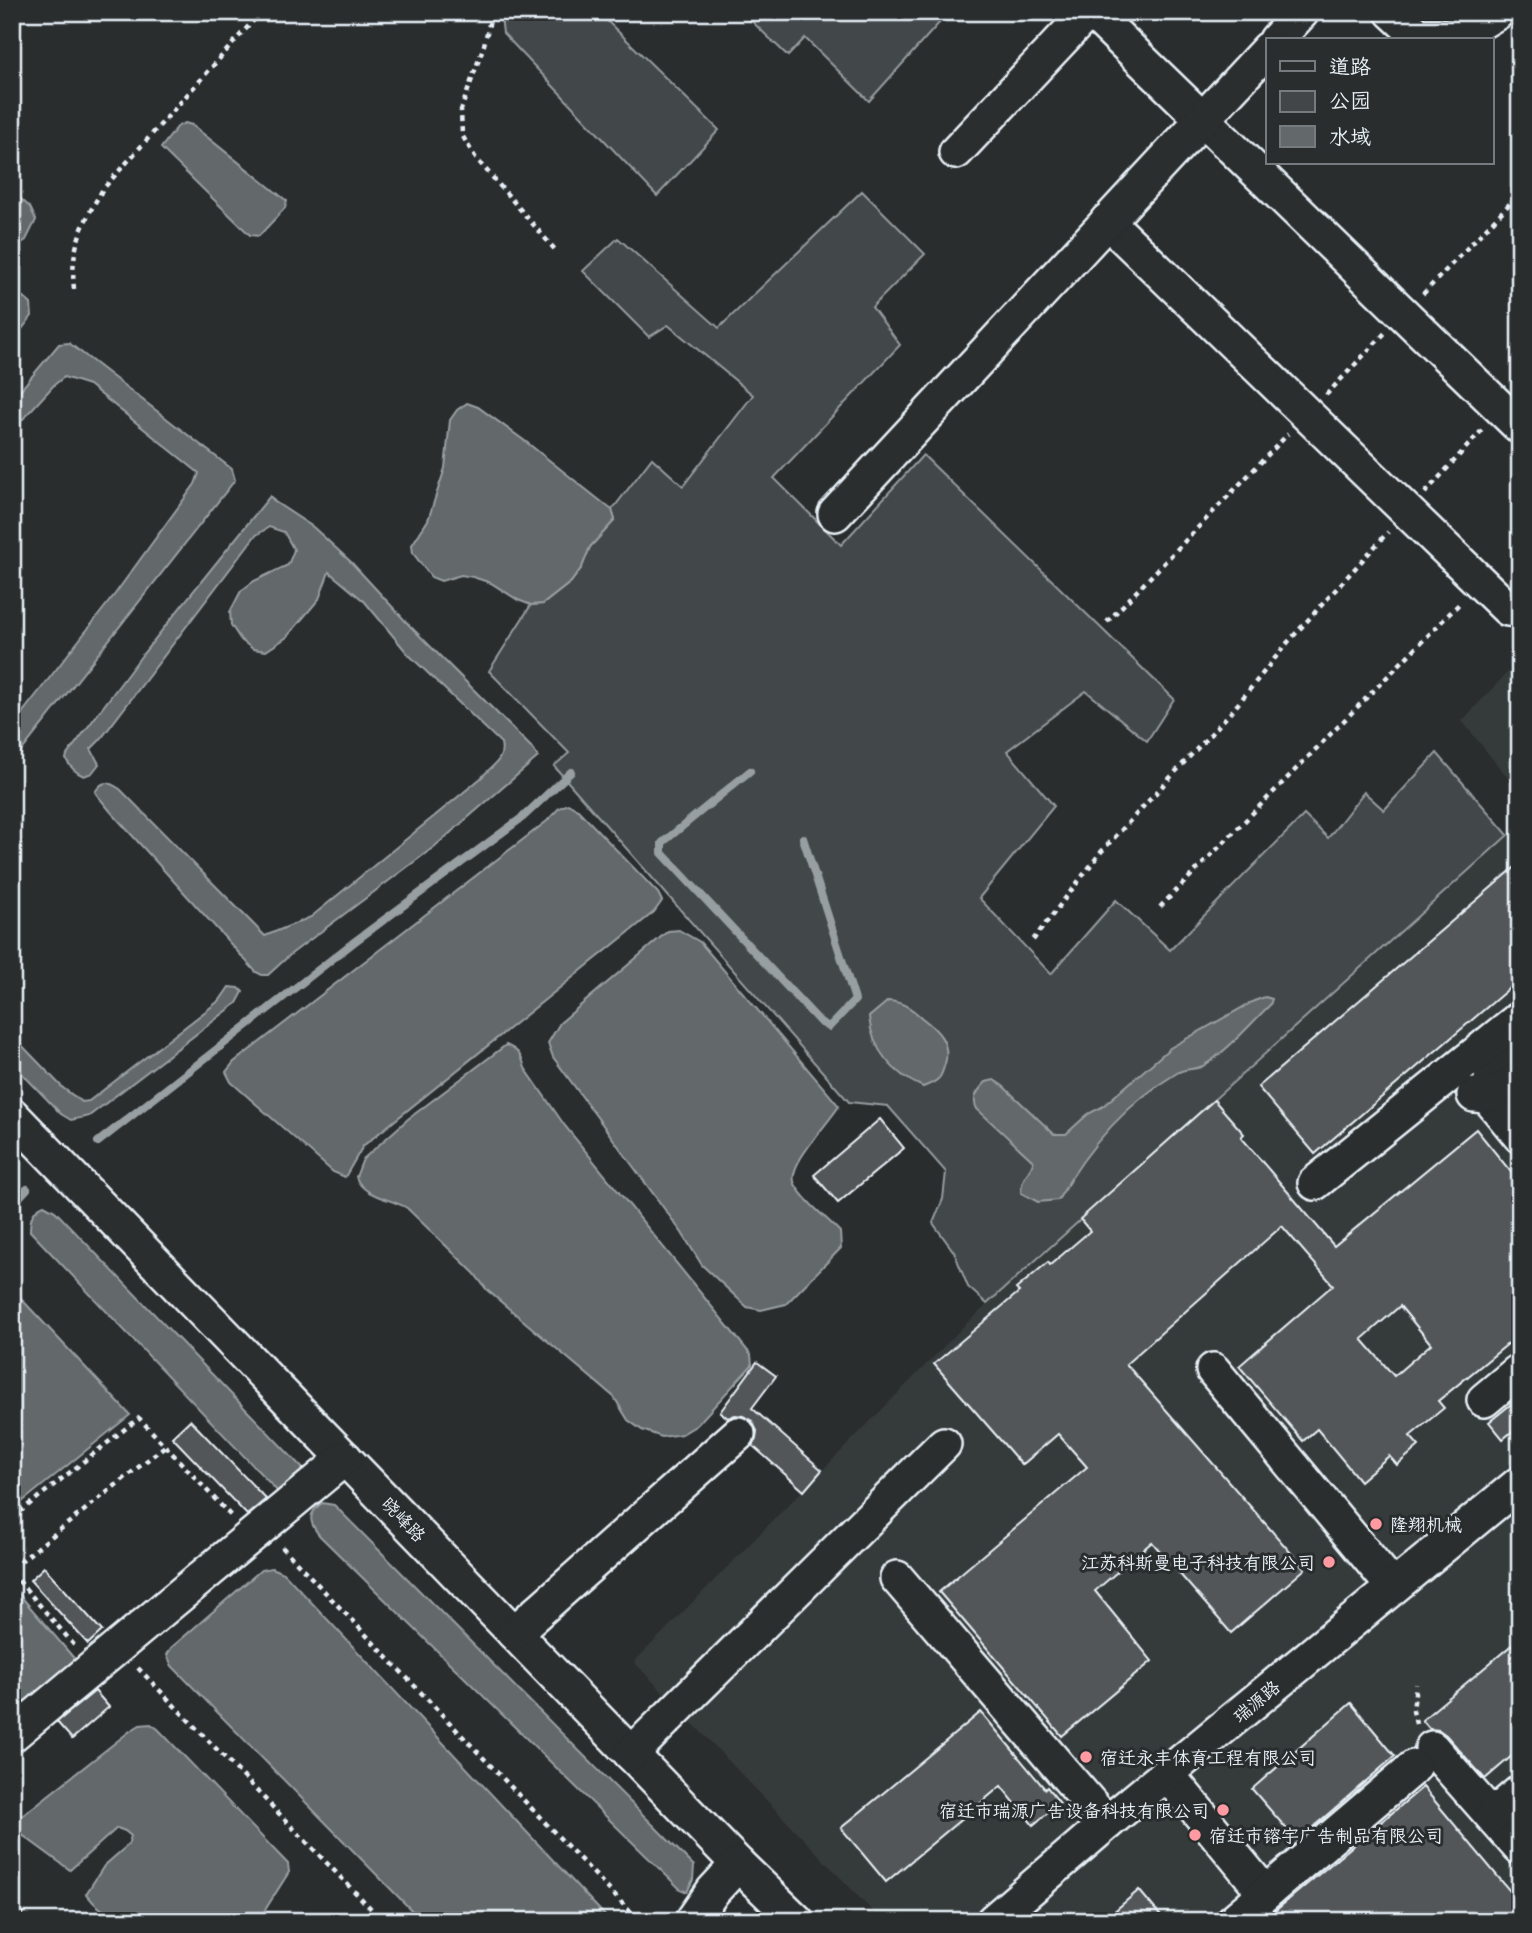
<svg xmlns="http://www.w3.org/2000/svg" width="1532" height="1933" font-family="Mali,'LXGW WenKai TC',sans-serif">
<rect width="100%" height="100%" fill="#2a2d2e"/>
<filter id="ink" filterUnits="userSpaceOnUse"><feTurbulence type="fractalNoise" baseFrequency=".0143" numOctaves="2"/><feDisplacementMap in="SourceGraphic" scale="14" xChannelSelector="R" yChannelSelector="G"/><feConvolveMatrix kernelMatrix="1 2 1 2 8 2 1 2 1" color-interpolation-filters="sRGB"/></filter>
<g filter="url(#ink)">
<!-- built -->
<g fill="#363a3b">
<polygon points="1520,659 1520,793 1462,721"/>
<polygon points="1520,824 1520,1921 882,1921 634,1662 967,1323"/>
</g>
<!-- green -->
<g fill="#424648" stroke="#959ca0" stroke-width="2">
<polygon points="503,12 598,12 719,130 657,196 503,33 501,17"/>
<polygon points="742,12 949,12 869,101 805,38 788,56"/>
<polygon points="862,191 925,254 872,307 900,345 774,478 841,545 923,455 1174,699 1147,741 1086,691 1007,751 1054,806 979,898 1051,974 1116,900 1170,950 1304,815 1328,838 1364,792 1384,810 1437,753 1508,835 987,1304 968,1287 954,1252 933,1223 943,1199 946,1172 888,1106 849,1102 554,766 569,753 489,671 531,605 543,604 571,582 582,567 590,547 615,520 612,510 652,458 683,486 753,395 668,325 649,337 583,271 618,238 719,328"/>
</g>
<!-- water -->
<g fill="#63686b" stroke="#989fa3" stroke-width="2">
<polygon points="185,123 192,125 287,201 285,208 259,236 250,235 161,148 178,126"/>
<polygon points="12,191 30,207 36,220 26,240 17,246 12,244"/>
<polygon points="12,287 31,304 32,316 12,342"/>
<polygon points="69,343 232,469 235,480 12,763 12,726 115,594 195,484 199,473 89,385 64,377 54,385 12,431 12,400 59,344"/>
<polygon points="467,403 478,407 525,441 612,510 615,520 590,547 582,567 571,582 543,604 531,605 518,600 491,583 473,577 461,575 441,581 431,577 413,553 412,545 428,520 445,468 450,420 457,410"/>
<path d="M270 496 275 502 313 527 351 562 410 626 531 747 538 757 434 847 291 954 268 975H262L256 972 111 812 97 795 95 792C103 779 109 782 120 789L265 936 311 917 481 778C492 765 505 761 501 743L408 654 365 602 329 572 319 599 287 637 266 651 253 649 241 640 231 625 230 612 241 591 254 581 288 565 294 550 284 532 269 527 255 536 100 740 91 749 99 764 92 773 84 776C76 773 70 767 66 759L67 755 142 655Z"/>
<polygon points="568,804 578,810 658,893 662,901 654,912 363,1146 345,1177 333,1172 231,1082 226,1072 234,1062 547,821 559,808"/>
<path d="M679 930 700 942 839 1106C829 1123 785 1167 795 1184 805 1202 826 1217 840 1232L841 1248 786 1304 761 1310 747 1307 702 1265 682 1233 553 1057 548 1043 560 1023 668 931Z"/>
<polygon points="229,987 239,988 243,992 237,1003 89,1116 71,1120 61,1114 12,1063 12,1035 63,1088 82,1102 89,1101 220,1000"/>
<path d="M1265 997 1272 999 1270 1005C1250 1024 1227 1052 1203 1066 1195 1070 1185 1068 1177 1073 1125 1104 1088 1147 1058 1200L1038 1202 1021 1193C1021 1174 1033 1171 1033 1161L977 1109C971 1098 978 1090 986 1082L994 1080 1003 1086 1054 1134H1066L1088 1114 1102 1107 1170 1048 1254 1001Z"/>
<path d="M888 1001C903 1002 911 1008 922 1018 938 1030 951 1043 945 1064 943 1069 942 1076 938 1079 934 1083 928 1085 923 1087 893 1074 872 1050 869 1017Z"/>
<path d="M506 1045C518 1050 522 1056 525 1068L565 1126 751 1355 752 1365 697 1425 682 1434 662 1437 642 1430 628 1420 614 1397 487 1290 474 1273 407 1208C390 1198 363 1197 356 1177L363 1159 408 1119Z"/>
<path d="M44 1205 55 1211 310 1476 281 1495 30 1231C30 1219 32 1210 44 1205Z"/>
<polygon points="12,1289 130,1415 12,1510"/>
<path d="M322 1503 334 1505 694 1866 693 1880 687 1892 680 1889 320 1536C310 1524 306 1514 322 1503Z"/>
<polygon points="272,1568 284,1573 610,1921 422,1921 172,1666 167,1655 171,1648 261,1570"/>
<polygon points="12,1586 78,1663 12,1721"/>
<polygon points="151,1724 158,1729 288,1864 289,1872 258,1921 116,1921 94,1903 86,1894 104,1866 128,1845 131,1836 125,1831 117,1828 70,1870 21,1834 16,1826 18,1819 130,1731 140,1725"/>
</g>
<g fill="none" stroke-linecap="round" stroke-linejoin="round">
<!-- stream -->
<g stroke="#989fa3" stroke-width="8">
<polyline points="750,771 662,843 662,853 820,1022 829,1027 855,1000 803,838"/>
<polyline points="98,1142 354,942 523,817 571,772"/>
<polyline points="12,1205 27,1189"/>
</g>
</g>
<!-- building -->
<g fill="#535759" stroke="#e8f1f8" stroke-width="2" fill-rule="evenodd">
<polygon points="1520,863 1520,979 1315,1154 1258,1087"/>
<path d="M1214 1100 1244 1134 1241 1137 1334 1246 1476 1129 1520 1183V1334L1438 1401 1444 1408 1410 1436 1419 1446 1397 1465 1389 1456 1360 1481 1317 1429 1303 1441 1239 1366 1333 1285 1282 1226 1126 1364 1305 1569 1231 1633 1152 1542 1095 1591 1152 1661 1062 1736 939 1592 1087 1467 1058 1434 1022 1465 934 1364 1019 1292 1016 1289 1048 1262 1050 1265 1090 1231 1080 1219ZM1400 1306 1431 1344 1394 1376 1362 1339Z"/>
<polygon points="880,1119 904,1148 838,1203 814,1175"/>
<polygon points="757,1362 776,1376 752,1408 822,1470 804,1491 753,1446 756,1439 757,1431 752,1421 743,1416 735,1415 728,1418 720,1412"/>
<polygon points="1520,1397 1520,1425 1503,1439 1489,1422"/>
<polygon points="190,1420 266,1499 247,1515 172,1437"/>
<polygon points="44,1567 102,1631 88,1644 30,1580"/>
<polygon points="1520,1638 1520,1749 1485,1779 1446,1735 1439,1730 1430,1729 1422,1720"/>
<polygon points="95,1691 109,1707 72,1739 57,1722"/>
<polygon points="1351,1703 1395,1756 1297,1841 1252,1789"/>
<polygon points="981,1712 1045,1789 1047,1787 1060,1803 1033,1825 1001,1786 886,1882 841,1828"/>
<polygon points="1423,1787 1520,1903 1520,1921 1263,1921"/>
<polygon points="1139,1890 1165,1921 1103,1921"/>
</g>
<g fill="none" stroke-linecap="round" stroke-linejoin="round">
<!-- minor casing -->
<g stroke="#e8f1f8" stroke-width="38">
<g id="minor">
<polyline points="1092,12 1520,427"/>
<polyline points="1392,12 1418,36 1458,36 1498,12"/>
<polyline points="1276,40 1302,12"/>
<polyline points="956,152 1088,12"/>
<polyline points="1107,221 1508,609 1520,610"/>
<polyline points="835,514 1268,49"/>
<polyline points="1499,1036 1488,1097 1520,1136"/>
<path d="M1474 1095C1494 1098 1504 1090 1520 1077"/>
<polyline points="12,1115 738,1864 797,1921"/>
<polyline points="1315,1183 1520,1018"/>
<polyline points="1213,1370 1393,1587"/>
<polyline points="1484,1400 1520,1370"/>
<polyline points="897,1578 1107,1823"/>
<polyline points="514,1633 738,1434"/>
<polyline points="12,1735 345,1458"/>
<polyline points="1432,1748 1520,1848"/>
<polyline points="631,1754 944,1444"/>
<polyline points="1167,1774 1265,1893"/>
<polyline points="1492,1816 1520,1792"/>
<polyline points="692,1921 713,1891 738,1864"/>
<polyline points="993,1921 1107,1823 1520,1483"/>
<polyline points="1233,1921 1414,1767"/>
</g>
</g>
<!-- path -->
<g stroke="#e8f1f8" stroke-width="4.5" stroke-dasharray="5 5" stroke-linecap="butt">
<polyline points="492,12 484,45 461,110 462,135 475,157 557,252"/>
<path d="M74 289C70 248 82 224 103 189L261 12"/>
<polyline points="1423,294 1520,193"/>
<polyline points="1326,395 1385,333"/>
<polyline points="1425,493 1483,429"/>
<polyline points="1107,622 1288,434"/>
<polyline points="1160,907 1460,603"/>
<polyline points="1033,940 1101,852 1233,710 1288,642 1388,532"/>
<polyline points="12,1518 139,1418 231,1516"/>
<polyline points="282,1547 639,1921"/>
<polyline points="12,1568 165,1446"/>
<polyline points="12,1573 75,1646"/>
<polyline points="138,1668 383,1921"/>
<polyline points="1416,1724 1413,1711 1416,1684"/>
<polyline points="12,1904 29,1921"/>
</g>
<!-- minor -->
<use href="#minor" stroke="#2a2d2e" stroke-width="33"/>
</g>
</g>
<!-- markers -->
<g fill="#ff9aa2" stroke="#2a2d2e" stroke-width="2.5">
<circle cx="1376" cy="1524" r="7"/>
<circle cx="1329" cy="1562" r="7"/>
<circle cx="1086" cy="1757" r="7"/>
<circle cx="1223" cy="1810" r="7"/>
<circle cx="1195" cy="1835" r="7"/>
</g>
<g text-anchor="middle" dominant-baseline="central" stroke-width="6" stroke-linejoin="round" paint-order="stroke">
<!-- street labels -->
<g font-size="18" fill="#e8f1f8" stroke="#2a2d2e">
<text transform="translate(404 1519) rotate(46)">晓峰路</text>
<text transform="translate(1256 1701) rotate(-40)">瑞源路</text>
</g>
<!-- poi labels -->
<g font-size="18" fill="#e8f1f8" stroke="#2a2d2e" text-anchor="start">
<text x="1390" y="1524">隆翔机械</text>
<text x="1315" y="1562" text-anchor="end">江苏科斯曼电子科技有限公司</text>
<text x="1100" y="1757">宿迁永丰体育工程有限公司</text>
<text x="1209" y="1810" text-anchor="end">宿迁市瑞源广告设备科技有限公司</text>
<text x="1209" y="1835">宿迁市镕宇广告制品有限公司</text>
</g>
</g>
<!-- margin -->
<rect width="1532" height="1933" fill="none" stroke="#2a2d2e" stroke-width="42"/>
<rect x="21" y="21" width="1490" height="1891" fill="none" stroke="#e8f1f8" stroke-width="2.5" filter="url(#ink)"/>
<!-- legend -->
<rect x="1266" y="38" width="228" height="126" fill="#2a2d2e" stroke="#767b7f" stroke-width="2"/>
<rect x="1280" y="61" width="35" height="10" fill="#2a2d2e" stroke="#767b7f" stroke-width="2"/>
<text x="1329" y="74" font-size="21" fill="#e8f1f8">道路</text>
<rect x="1280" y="91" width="35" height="21" fill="#424648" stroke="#767b7f" stroke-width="2"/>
<text x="1329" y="108" font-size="21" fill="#e8f1f8">公园</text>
<rect x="1280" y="126" width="35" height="21" fill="#63686b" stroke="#767b7f" stroke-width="2"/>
<text x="1329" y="144" font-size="21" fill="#e8f1f8">水域</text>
</svg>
